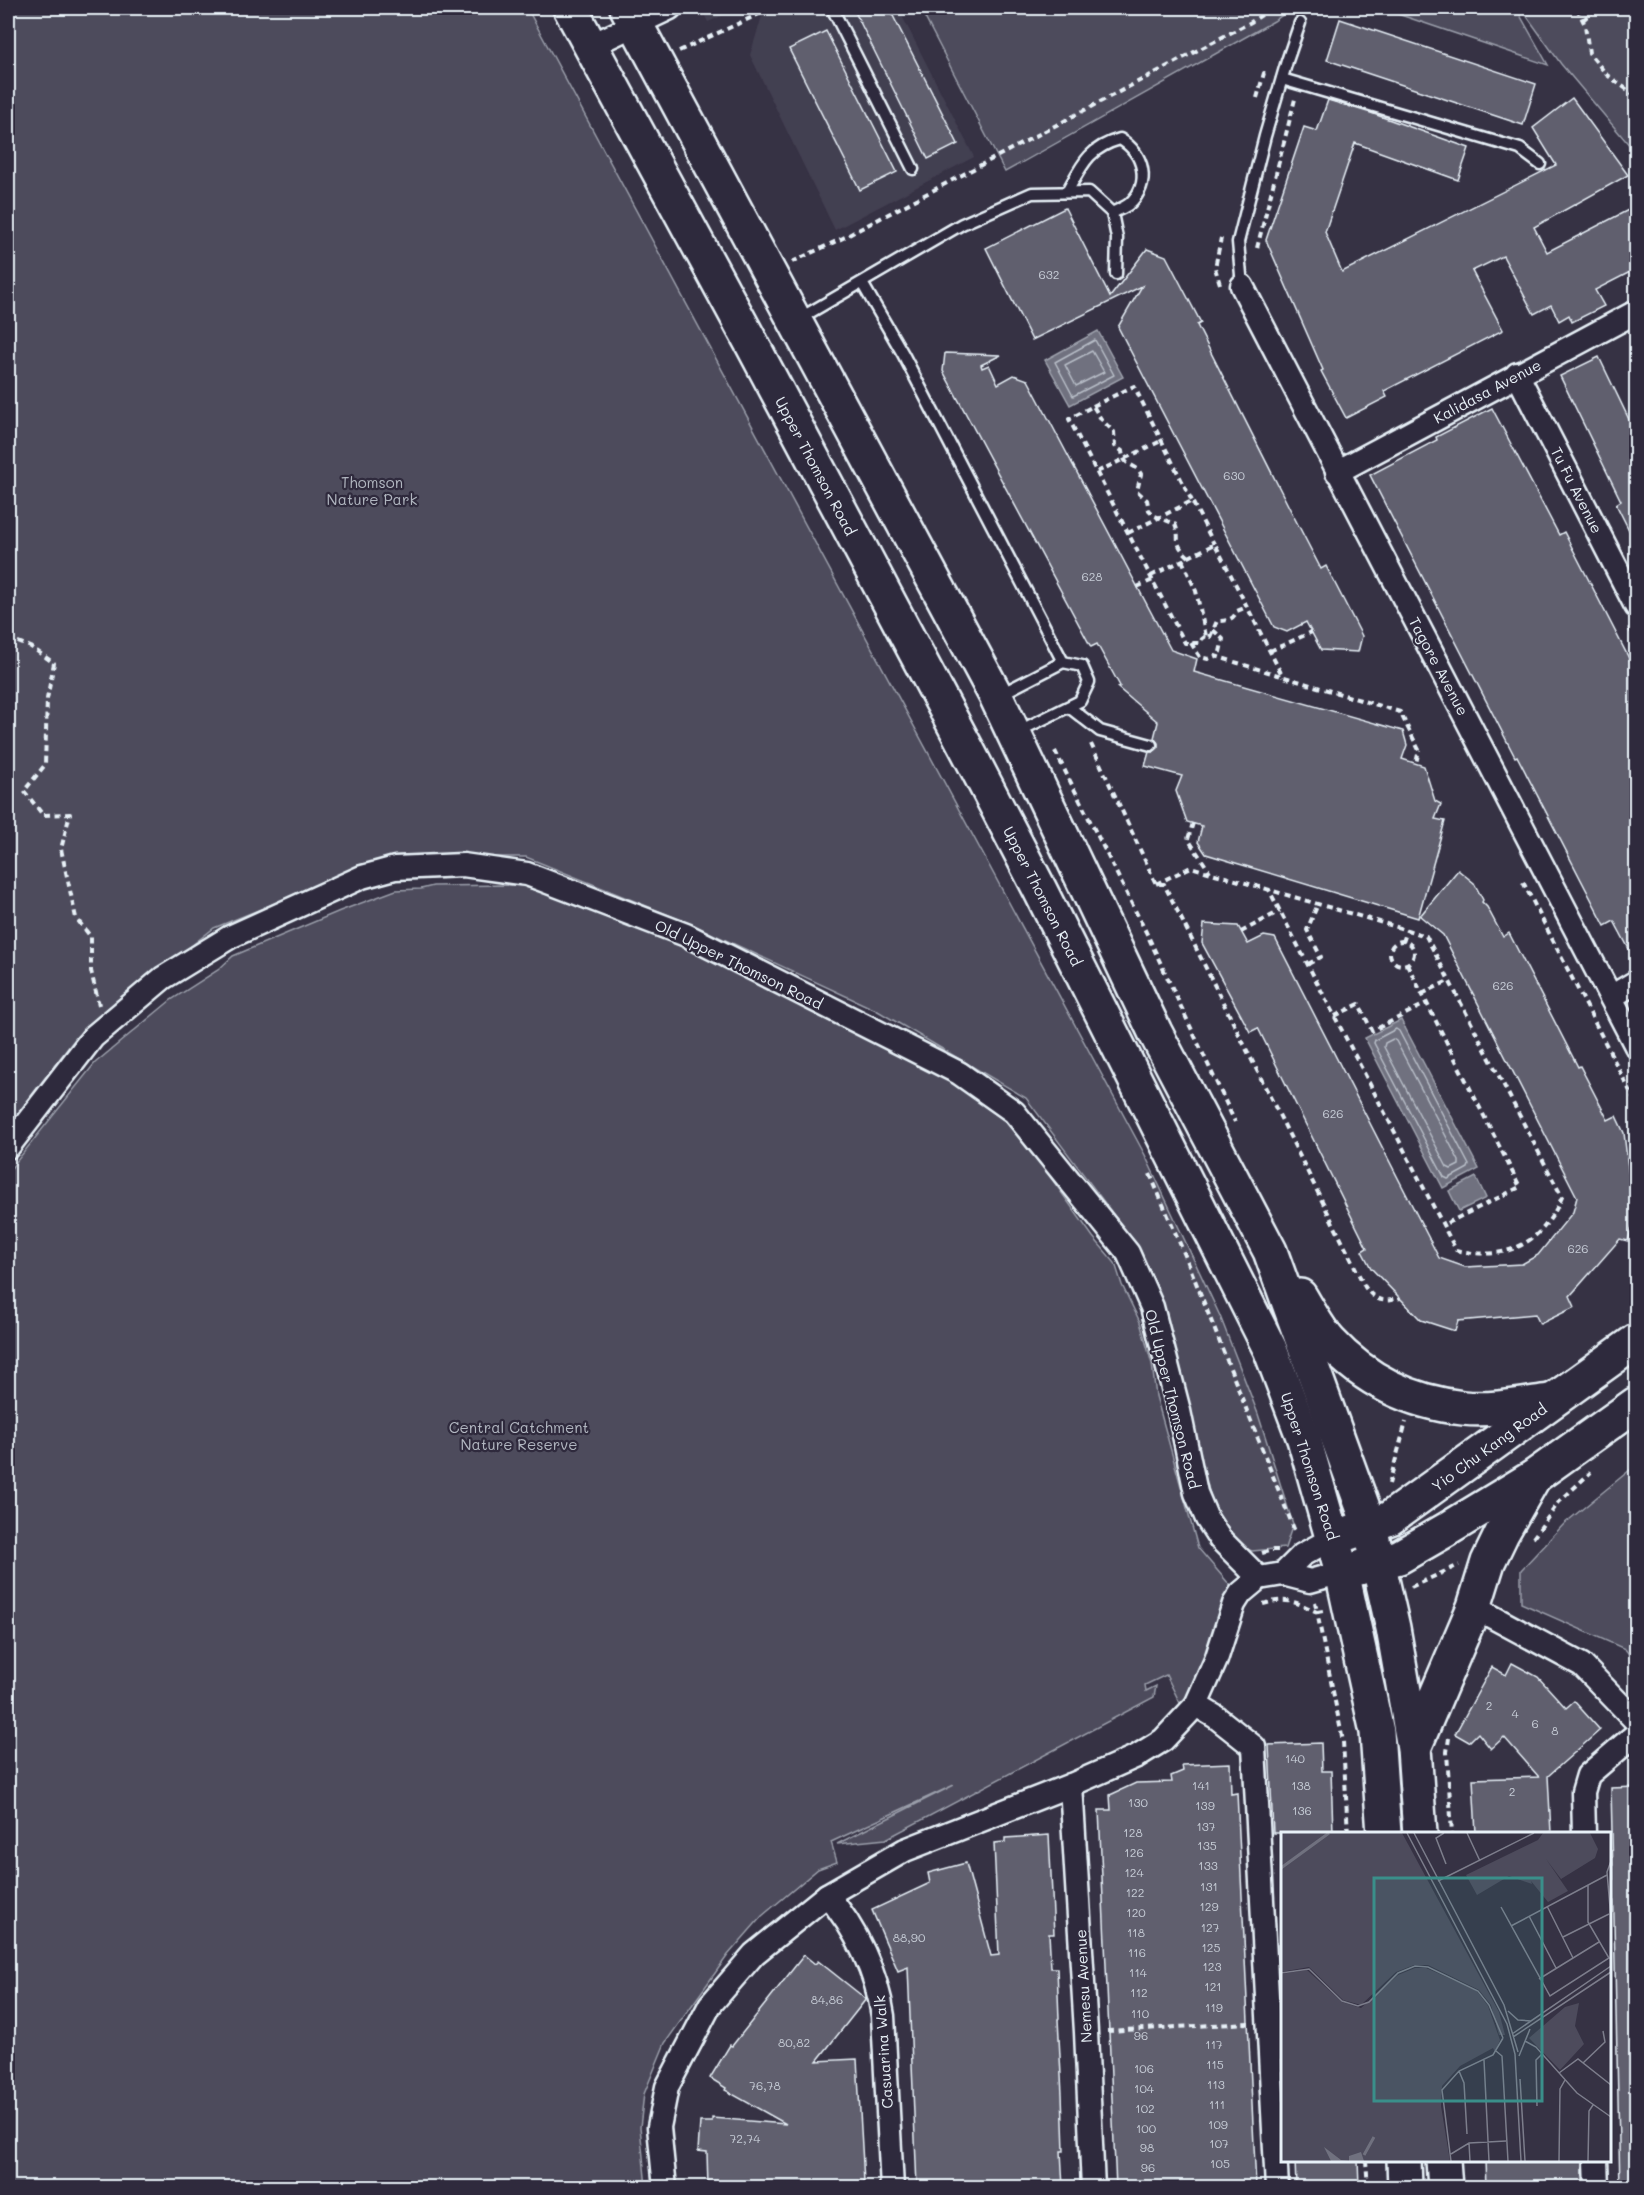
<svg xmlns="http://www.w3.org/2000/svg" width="1644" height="2195" font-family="Mali,sans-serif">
<rect width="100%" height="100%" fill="#363244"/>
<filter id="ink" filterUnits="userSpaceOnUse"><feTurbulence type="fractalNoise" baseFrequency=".0167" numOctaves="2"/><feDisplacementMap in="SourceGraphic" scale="12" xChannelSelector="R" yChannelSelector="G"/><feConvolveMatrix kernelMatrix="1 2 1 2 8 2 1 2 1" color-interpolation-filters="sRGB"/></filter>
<g filter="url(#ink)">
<!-- built -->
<g fill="#433f51">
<polygon points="701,8 740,8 708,22"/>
<polygon points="779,8 898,8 974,157 835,230 750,55 762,16"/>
</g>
<!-- green -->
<g fill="#4d4b5c" stroke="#9a9eaa" stroke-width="1.5">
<polygon points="8,8 527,8 1145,1155 1220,1316 1258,1414 1293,1524 1285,1548 1252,1551 1223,1540 1141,1251 1026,1098 876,1010 691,924 526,857 389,857 214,928 77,1036 8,1126"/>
<polygon points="920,8 1292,8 1274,21 1005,172"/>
<polygon points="1380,8 1516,8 1548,65"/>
<polygon points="1521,8 1636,8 1636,153 1561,64"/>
<polygon points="509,885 522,886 603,913 692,950 1000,1106 1093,1237 1115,1263 1122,1285 1140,1322 1152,1364 1156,1396 1198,1548 1235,1591 1184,1711 1166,1675 1145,1685 1146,1691 1156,1686 1154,1697 886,1839 837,1844 954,1785 831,1842 837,1862 818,1869 762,1916 728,1955 665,2043 644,2094 640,2127 646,2187 8,2187 8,1172 95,1063 171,1000 218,970 233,956 340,911 396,890 421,889 433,886"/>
<polygon points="1636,1465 1636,1663 1625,1649 1521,1603 1521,1570 1564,1524"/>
</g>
<!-- water -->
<g fill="#70717f" stroke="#a0a4af" stroke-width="1.5">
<polygon points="1098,331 1123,377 1070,405 1045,360"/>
<polygon points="1401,1020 1479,1169 1443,1188 1365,1038"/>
<polygon points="1476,1177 1486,1198 1459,1211 1449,1191"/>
</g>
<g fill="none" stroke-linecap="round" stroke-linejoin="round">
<!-- shore -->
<g stroke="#b8bec8" stroke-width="1.5">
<polygon points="1095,340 1114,375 1073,396 1055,362"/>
<polygon points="1092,351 1104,372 1076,386 1065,365"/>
<polygon points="1396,1029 1399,1031 1469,1165 1468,1168 1448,1179 1444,1177 1374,1043 1375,1040"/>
<polygon points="1393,1039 1396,1041 1459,1161 1459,1165 1451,1169 1447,1167 1384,1047 1385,1043"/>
</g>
</g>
<!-- building -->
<g fill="#605e6e" stroke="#e8f1f8" stroke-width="1.5">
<polygon points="865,8 889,8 958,144 928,159 855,12"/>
<polygon points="1340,19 1536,84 1523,125 1327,60"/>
<polygon points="826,31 897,172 860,190 789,49"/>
<polygon points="1572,98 1628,175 1534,227 1547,252 1636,206 1636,269 1595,290 1604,306 1572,322 1569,315 1559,321 1551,305 1534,314 1503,256 1472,271 1503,330 1384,391 1387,397 1346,418 1321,371 1323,370 1266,240 1304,127 1317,131 1328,100 1371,113 1469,148 1458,180 1355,143 1325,232 1342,272 1556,165 1533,128"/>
<polygon points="1065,208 1110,297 1147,249 1166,256 1201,323 1197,325 1292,513 1321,569 1326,566 1362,636 1358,652 1321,650 1306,622 1287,632 1274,627 1118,327 1142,286 1032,340 986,248"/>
<polygon points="945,353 1001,355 981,365 982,368 989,365 998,384 1014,375 1028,380 1171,650 1197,659 1194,672 1403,731 1407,745 1402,759 1424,766 1435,801 1441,804 1435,819 1445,821 1418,918 1206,854 1198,842 1202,826 1187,822 1176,791 1182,776 1145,766 1149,752 1153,752 1158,748 1158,743 1154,738 1158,722 1118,688 1120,686 1097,644 1091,647 943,371"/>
<polygon points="1599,357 1636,434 1636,544 1616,504 1621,501 1560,376"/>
<polygon points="1492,408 1559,535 1564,532 1636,672 1636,962 1614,921 1605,926 1517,756 1515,757 1370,475 1437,440 1436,437"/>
<polygon points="1458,870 1474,883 1483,900 1482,902 1487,907 1503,937 1509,933 1578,1067 1580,1066 1608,1120 1616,1116 1624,1133 1632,1202 1636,1204 1636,1214 1628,1241 1620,1239 1570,1296 1575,1307 1540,1324 1535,1314 1458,1321 1455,1331 1421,1320 1371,1268 1362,1251 1367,1248 1258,1028 1250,1032 1202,943 1204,924 1238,926 1248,944 1264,936 1275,938 1439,1258 1465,1267 1522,1264 1538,1255 1573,1212 1577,1197 1443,935 1420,916"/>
<polygon points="1512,1663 1538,1677 1566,1708 1574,1701 1600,1730 1548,1776 1551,1833 1476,1833 1473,1779 1539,1777 1504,1737 1491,1749 1478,1733 1469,1742 1455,1734 1492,1667 1506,1675"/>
<polygon points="1321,1743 1322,1771 1331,1771 1333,1833 1273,1833 1269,1745"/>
<polygon points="1230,1763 1231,1794 1237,1793 1256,2187 1116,2187 1099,1810 1111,1810 1110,1795 1136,1783 1172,1782 1171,1776 1183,1771 1182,1765"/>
<polygon points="1636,1787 1636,2187 1620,2187 1611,1788"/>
<polygon points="1049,1835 1054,1934 1049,1934 1051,1968 1057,1968 1059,2019 1058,2019 1062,2094 1064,2151 1061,2151 1063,2187 917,2187 908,1967 898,1971 872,1910 930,1883 928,1873 966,1863 991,1956 999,1955 994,1843 1005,1842 1005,1838"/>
<polygon points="804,1955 815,1964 818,1961 866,1999 817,2061 857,2059 864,2182 850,2182 850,2186 818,2187 708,2187 707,2152 698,2151 700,2122 712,2122 712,2118 786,2124 725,2090 726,2088 710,2078 730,2045 732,2046"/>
<polygon points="1295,2160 1358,2160 1359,2187 1296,2187"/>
<polygon points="1485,2160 1583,2160 1583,2187 1486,2187"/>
</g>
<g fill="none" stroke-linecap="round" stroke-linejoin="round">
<!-- service casing -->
<g stroke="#e8f1f8" stroke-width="15">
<g id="service">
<polyline points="832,8 913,169"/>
<polyline points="1282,79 1520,149 1540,164"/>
<path d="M1067 192C1082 165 1088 148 1120 139 1144 153 1152 184 1129 204 1124 208 1117 210 1112 213"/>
<polyline points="862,283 903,354 1063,662"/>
<polyline points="1242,286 1238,242 1265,136 1287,61 1300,23"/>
<polyline points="797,320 962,224 1032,193 1089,192 1112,213 1117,238 1116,274"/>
<polyline points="999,695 1063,662 1082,666 1089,682 1080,701 1017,732"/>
<polyline points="1069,707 1100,731 1151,745"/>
</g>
</g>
<!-- minor casing -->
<g stroke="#e8f1f8" stroke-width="27">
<g id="minor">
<polyline points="590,46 670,8"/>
<polyline points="1242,286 1636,1046"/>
<polyline points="1517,374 1636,606"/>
<polyline points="1337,472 1636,312"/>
<polyline points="1611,997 1636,982"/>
<polyline points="8,1147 93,1037 163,978 230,937 362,877 395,868 463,865 527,874 686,935 959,1073 1014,1112 1128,1253 1152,1307 1179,1411 1196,1493 1207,1519 1220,1539 1259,1578"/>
<polyline points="1283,1574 1302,1555 1333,1538"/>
<polyline points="1474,1607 1582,1665 1636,1721"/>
<polyline points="1196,1705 1216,1717 1254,1747 1277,2188"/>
<polyline points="1071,1785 1086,2032 1093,2188"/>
<polyline points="1584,1834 1583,1792 1588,1775 1636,1734"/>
<path d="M827 1895C856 1928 877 1974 883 2016L892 2188"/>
<polyline points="1596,2160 1597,2188"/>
<polyline points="665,2188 659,2127 667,2087 710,2005 754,1954 827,1895 905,1850 1071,1785 1137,1756 1163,1740 1196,1705 1216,1660 1234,1604 1241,1593 1259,1578 1283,1574 1310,1581 1342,1572"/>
</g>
</g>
<!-- primary casing -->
<g stroke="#e8f1f8" stroke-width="38">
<g id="primary">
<polyline points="570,8 752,344 968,751 1038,886 1270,1349 1304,1439 1342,1572 1377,1732 1384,1834"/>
<polyline points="627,8 996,696 1155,1032 1270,1251 1370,1527 1393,1628 1414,1748 1420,1834"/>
<path d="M1300 1296C1309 1311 1318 1329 1330 1342 1365 1380 1411 1402 1463 1408 1491 1411 1521 1405 1549 1401"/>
<polyline points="1349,1533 1390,1518 1636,1341"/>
<polyline points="1359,1568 1399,1557 1446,1530 1535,1476 1636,1404"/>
<polyline points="1414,1748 1474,1607 1488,1562 1502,1533 1534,1477"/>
<polyline points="1404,2160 1405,2188"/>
<polyline points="1443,2160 1445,2188"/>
</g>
</g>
<!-- path -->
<g stroke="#e8f1f8" stroke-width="4" stroke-dasharray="6 4.5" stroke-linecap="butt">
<polyline points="538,8 543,17"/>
<polyline points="1577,8 1585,25 1589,53 1607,75 1636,96"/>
<polyline points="1583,20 1597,8"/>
<polyline points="679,51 772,8"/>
<polyline points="1257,98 1264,73 1267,74"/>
<polyline points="1257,248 1295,99"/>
<polyline points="792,262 843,238 1251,22 1272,8"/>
<polyline points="1220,284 1215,268 1221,238"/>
<polyline points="1093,406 1134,386 1192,501"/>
<polyline points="1097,472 1161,441"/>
<polyline points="1128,533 1192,501 1214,544"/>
<path d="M1189 557C1171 541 1182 540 1175 524L1155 516 1149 510 1147 500 1137 491 1141 474C1134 461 1124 469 1122 451L1115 446 1114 432 1101 419 1093 406 1069 419 1185 643H1200L1202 639 1206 636 1210 637 1217 621C1227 621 1233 620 1237 611L1247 607"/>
<polyline points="1182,560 1196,591 1206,636"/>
<polyline points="1151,576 1215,544 1283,677"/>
<polyline points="1137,587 1153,580"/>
<polyline points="1629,627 1636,642"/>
<polyline points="1213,630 1223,639 1220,652 1215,656"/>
<polyline points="8,638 31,647 54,663 47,699 45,765 24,791 43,815 70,814 61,849 76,918 91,937 91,971 99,1005"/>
<polyline points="1191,643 1200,657 1208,659 1215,656 1400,712 1419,750 1416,763"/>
<polyline points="1270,651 1312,632"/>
<path d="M1091 744 1156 884H1164L1365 1287C1375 1301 1384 1303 1400 1298"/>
<polyline points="1055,751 1146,932 1235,1122"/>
<polyline points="1193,823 1188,839 1210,872"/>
<polyline points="1523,882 1636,1103"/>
<path d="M1156 884 1191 867 1407 930 1426 936 1562 1197C1542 1244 1506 1262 1456 1250L1269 890"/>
<polyline points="1241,932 1280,911"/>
<circle cx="1402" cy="953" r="12"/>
<polyline points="1403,942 1407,930"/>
<polyline points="1308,964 1321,957 1307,930 1318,904"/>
<polyline points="1407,964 1520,1187 1443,1225"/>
<polyline points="1422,994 1450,980"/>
<polyline points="1335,1016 1359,1004 1372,1031 1427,1003"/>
<polyline points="1150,1174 1187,1260 1296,1534"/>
<polyline points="1389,1484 1406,1422"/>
<polyline points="1533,1538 1559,1502 1591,1472"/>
<polyline points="1262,1553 1272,1550 1278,1550"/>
<polyline points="1411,1587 1459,1565"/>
<polyline points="1315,1602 1317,1612 1323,1611"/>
<path d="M1263 1604C1287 1597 1296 1602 1317 1612L1343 1741 1348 1834"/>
<polyline points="1449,1738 1447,1752 1452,1834"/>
<polyline points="1107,2031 1249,2023"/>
<polyline points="1366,2160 1368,2188"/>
<polyline points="519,2188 559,2184 644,2185"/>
</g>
<!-- service -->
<use href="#service" stroke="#2f2a3d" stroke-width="10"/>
<!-- minor -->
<use href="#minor" stroke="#2f2a3d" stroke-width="22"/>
<!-- primary -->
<use href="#primary" stroke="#2f2a3d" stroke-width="33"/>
</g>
</g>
<g text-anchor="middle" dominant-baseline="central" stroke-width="4.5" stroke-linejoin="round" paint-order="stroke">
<!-- number labels -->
<g font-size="12" fill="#c6ccd6">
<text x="1049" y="274">632</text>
<text x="1234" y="475">630</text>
<text x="1092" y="576">628</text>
<text x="1503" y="985">626</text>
<text x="1333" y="1113">626</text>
<text x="1578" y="1248">626</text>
<text x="1489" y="1705">2</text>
<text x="1515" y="1713">4</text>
<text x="1535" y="1723">6</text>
<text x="1555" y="1730">8</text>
<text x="1295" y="1758">140</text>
<text x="1201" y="1785">141</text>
<text x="1301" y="1785">138</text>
<text x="1512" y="1791">2</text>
<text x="1138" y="1802">130</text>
<text x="1205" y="1805">139</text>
<text x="1302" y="1810">136</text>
<text x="1206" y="1826">137</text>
<text x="1133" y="1832">128</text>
<text x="1207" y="1845">135</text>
<text x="1134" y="1852">126</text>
<text x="1208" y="1865">133</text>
<text x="1134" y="1872">124</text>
<text x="1209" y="1886">131</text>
<text x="1135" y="1892">122</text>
<text x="1209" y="1906">129</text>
<text x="1136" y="1912">120</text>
<text x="1210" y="1927">127</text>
<text x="1136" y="1932">118</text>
<text x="909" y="1937">88,90</text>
<text x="1211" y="1947">125</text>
<text x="1137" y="1952">116</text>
<text x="1212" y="1966">123</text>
<text x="1138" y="1972">114</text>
<text x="1213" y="1986">121</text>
<text x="1139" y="1992">112</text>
<text x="827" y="1999">84,86</text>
<text x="1214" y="2007">119</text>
<text x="1140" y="2013">110</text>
<text x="1141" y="2035">96</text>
<text x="794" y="2042">80,82</text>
<text x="1214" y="2044">117</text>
<text x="1215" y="2064">115</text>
<text x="1144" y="2068">106</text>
<text x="1216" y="2084">113</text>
<text x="765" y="2085">76,78</text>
<text x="1144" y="2088">104</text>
<text x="1217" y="2104">111</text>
<text x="1145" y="2108">102</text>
<text x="1218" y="2124">109</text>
<text x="1146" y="2128">100</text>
<text x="745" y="2138">72,74</text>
<text x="1219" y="2143">107</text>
<text x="1147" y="2147">98</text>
<text x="1220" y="2163">105</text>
<text x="1148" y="2167">96</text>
</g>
<!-- street labels -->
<g font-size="15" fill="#e8f1f8" stroke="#2f2a3d">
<text transform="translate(1487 391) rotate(-28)">Kalidasa Avenue</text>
<text transform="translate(816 466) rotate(62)">Upper Thomson Road</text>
<text transform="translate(1577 490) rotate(63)">Tu Fu Avenue</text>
<text transform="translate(1439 666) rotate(62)">Tagore Avenue</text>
<text transform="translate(1043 896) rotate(63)">Upper Thomson Road</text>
<text transform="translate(739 964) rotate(26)">Old Upper Thomson Road</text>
<text transform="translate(1173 1399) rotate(76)">Old Upper Thomson Road</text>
<text transform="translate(1489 1447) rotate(-36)">Yio Chu Kang Road</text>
<text transform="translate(1310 1466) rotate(72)">Upper Thomson Road</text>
<text transform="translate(1083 1986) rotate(-93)">Nemesu Avenue</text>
<text transform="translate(883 2052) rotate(-94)">Casuarina Walk</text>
</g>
<!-- park labels -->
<g font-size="15" fill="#b2b7c1" stroke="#2f2a3d">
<text x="372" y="482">Thomson<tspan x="372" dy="17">Nature Park</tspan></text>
<text x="519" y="1427">Central Catchment<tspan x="519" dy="17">Nature Reserve</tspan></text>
</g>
</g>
<!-- overview -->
<g transform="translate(1281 1832)">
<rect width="330" height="330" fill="#363244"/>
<path d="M0 1H121L218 180 224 203H218L210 173 198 158 147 133H133L115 140 80 173 62 168 28 135 0 140ZM262 1H309L317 17 314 26 280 47 265 27 287 59 267 70 250 49 251 52 228 44 196 63 185 43 257 8ZM134 136H145L195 158 207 174 219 208 214 220 212 216 179 234 161 254 160 274 169 329H0V142L26 138 61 170 80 176 117 143ZM298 171 294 194 303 212 279 238 248 206 284 175Z" fill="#4d4b5c"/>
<path d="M43 315 60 328 68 329V324L80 320 83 329H50Z" fill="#70717f"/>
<path fill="none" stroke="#70717f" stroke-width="3" d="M0 36 48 1M83 323 93 305"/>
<path fill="none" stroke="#7d7e8c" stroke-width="1.5" d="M126 1 226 192 234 222 240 329M133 1 223 173 237 220M163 1 155 6 165 32M186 1 199 29M330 29 326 40 330 87M157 49 253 1M266 74 292 126M220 75 269 164 328 126 307 90V53M248 84 275 136M230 94 326 43M282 105 328 82M0 141 28 137 61 169 77 174 88 170 117 141 134 134 147 135 197 159 208 173 222 206M258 147 318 110M227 179 237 188 250 189M231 202 330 134M232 205 330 140M244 209 255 215 296 261 330 285M215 219 221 224 227 329M238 224 249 197M203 228 208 329M302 231 324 210 322 199M178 239 183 251 186 302M278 241 297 227 330 253M239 247 244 329M256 274 255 228 261 222M188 311 189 329M170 322 188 311 225 309M170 329 161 258 178 239 212 223 222 206M278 329 279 257 284 248M307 329 308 279 312 273"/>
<path fill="#3a8f8a" fill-opacity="0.15" stroke="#3a8f8a" stroke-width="3" d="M93 46H261V269H93Z"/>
<rect width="330" height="330" fill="none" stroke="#e8f1f8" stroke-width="3"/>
</g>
<!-- margin -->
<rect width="1644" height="2195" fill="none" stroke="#2f2a3d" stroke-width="30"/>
<rect x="15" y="15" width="1614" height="2165" fill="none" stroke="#e8f1f8" stroke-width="2" filter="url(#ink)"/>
</svg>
